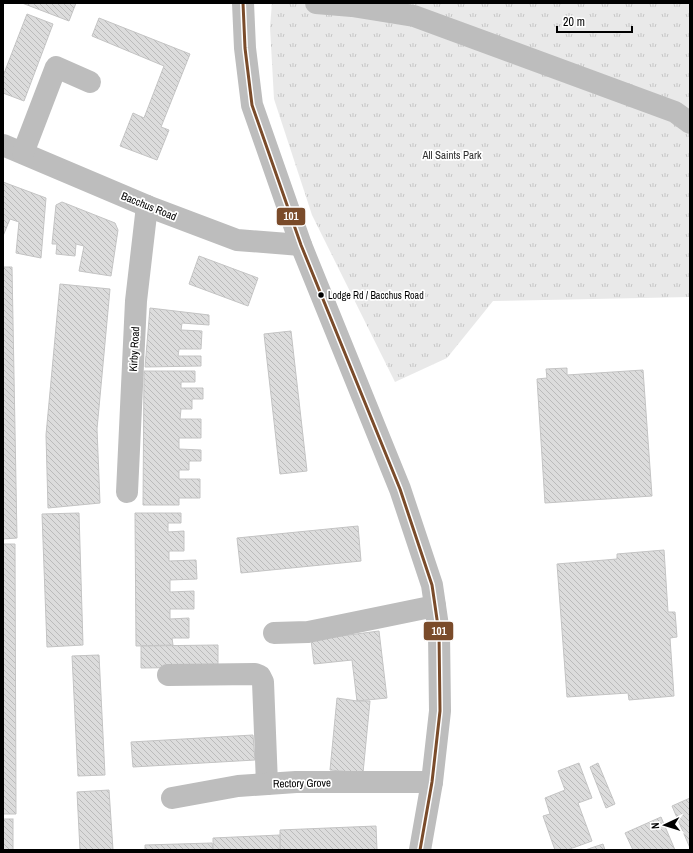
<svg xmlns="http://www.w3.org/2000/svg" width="693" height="853" font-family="'Archivo Narrow',sans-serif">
<defs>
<pattern id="park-tufts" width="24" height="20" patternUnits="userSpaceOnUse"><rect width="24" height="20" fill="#e9e9e9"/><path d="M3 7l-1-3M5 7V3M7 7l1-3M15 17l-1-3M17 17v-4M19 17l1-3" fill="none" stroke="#c6c6c6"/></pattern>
<pattern id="building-back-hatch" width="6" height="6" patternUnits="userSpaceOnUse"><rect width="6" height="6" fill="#dcdcdc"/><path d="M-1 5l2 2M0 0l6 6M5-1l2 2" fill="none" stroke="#bbb"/></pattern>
</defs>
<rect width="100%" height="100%" fill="#fff"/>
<!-- park -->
<polygon fill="url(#park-tufts)" points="272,3 690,3 690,297 493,301 447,358 395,382 312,215 274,99 270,27"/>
<!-- building -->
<g fill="url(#building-back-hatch)" stroke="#c4c4c4">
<polygon points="22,3 76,3 69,21"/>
<polygon points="27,14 53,24 24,101 3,93 3,76"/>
<polygon points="99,18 190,54 161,127 169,130 157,160 120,146 133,113 144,118 164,66 92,36"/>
<polygon points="3,182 46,198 41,258 16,253 19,222 10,219 3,236"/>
<polygon points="62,202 115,223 118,230 111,276 79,271 84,246 76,244 75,256 56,254 57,244 52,244 56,205"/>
<polygon points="199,256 258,278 248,306 189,284"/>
<polygon points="3,267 12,267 17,538 3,539"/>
<polygon points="60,284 110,289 97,429 100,503 48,508 46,435"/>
<polygon points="150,308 209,315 209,325 182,323 181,330 202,331 201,349 179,349 178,356 201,356 201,366 145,367"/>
<polygon points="291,331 307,471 280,474 264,334"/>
<polygon points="567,368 567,375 643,370 652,496 545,503 537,379 547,378 546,369"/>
<polygon points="144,371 195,371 195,382 181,382 181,388 203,388 203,399 192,399 192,409 181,409 180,419 201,419 201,438 179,438 179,449 201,450 201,461 189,461 189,470 179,470 179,479 200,479 200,498 179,498 179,505 143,505"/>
<polygon points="79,513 83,645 47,647 42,514"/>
<polygon points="135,513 181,513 181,523 168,523 168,532 184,531 184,551 169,551 169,561 196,560 197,579 170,580 170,592 194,591 194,609 170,609 170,619 189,618 189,638 172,638 173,645 136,646"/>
<polygon points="358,526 361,561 241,573 237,538"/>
<polygon points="3,544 15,544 16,814 3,814"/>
<polygon points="664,550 668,612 675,612 677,637 670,638 674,696 629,700 628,693 567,697 557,564 617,559 617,554"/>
<polygon points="379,631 387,698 357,701 352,660 314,664 311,640"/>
<polygon points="218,645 218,667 141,668 141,646"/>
<polygon points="99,655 105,775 78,776 72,656"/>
<polygon points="337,698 357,701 370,701 363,773 330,770"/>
<polygon points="253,735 255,760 133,767 131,742"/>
<polygon points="579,763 592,798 578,803 592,841 567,850 555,850 543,816 550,814 545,798 565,790 558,771"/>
<polygon points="598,763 615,804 606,808 590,767"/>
<polygon points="109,790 113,850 80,850 77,792"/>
<polygon points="690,798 690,848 672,806"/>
<polygon points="661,817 675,850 633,850 625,833"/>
<rect x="3" y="819" width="10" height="31"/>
<polygon points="376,826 377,850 280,850 280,830"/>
<polygon points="280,835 280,850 213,850 213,838"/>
<polygon points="212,843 213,850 145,850 145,845"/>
<polygon points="603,844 605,850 585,850"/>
</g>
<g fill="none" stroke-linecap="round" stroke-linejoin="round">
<!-- minor -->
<g stroke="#bdbdbd" stroke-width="22">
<polyline points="243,3 245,48 252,105 301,245 400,489 432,585 439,633 440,711 432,782 420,850"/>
<polyline points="316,3 352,6 414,16 675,112 690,123"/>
<polyline points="3,145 147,206 237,240 301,245"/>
<polyline points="23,153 56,67 90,82"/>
<polyline points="127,492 136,301 147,206"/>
<polyline points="274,633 308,632 323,629 435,606"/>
<polyline points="168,675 255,674 260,676 263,682 267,784"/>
<polyline points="172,798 238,786 296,782 432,782"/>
</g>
<!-- bus-1 casing -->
<g stroke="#fff" stroke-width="6">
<polyline id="bus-1" points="243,3 245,48 252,105 301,245 400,489 432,585 439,633 440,711 432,782 420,850"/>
</g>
<!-- bus-1 -->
<use href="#bus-1" stroke="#7a4b2a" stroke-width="3"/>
</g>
<!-- markers -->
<circle fill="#000" stroke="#fff" stroke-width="1.5" cx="321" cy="295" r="3.5"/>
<g text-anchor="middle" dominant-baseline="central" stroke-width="3.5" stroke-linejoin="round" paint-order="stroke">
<!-- bus labels -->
<g font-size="10" fill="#000" stroke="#fff" text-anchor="start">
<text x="328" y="295">Lodge Rd / Bacchus Road</text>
</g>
<!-- park labels -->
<g font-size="11" fill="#2e2e2e" stroke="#fff">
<text x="452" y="155">All Saints Park</text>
</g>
<!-- street labels -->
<g font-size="11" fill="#000" stroke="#fff">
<text transform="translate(149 206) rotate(22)">Bacchus Road</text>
<text transform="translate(134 349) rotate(-87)">Kirby Road</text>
<text transform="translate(302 783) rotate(-1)">Rectory Grove</text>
</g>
</g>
<g stroke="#fff" stroke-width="1.5">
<rect x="276" y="207" width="30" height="19" rx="4" fill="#7a4b2a"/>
<rect x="423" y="621" width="31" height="20" rx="4" fill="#7a4b2a"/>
</g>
<g font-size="11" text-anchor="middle" font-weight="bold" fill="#fff">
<text x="291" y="220">101</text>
<text x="439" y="635">101</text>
</g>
<!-- border -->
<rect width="693" height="853" fill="none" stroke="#000000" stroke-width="8"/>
<!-- north arrow -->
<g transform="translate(665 825) rotate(266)" stroke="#ffffff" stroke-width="3" paint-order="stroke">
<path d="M0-3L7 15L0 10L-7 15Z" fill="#000000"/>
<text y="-6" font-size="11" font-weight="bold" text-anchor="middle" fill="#000000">N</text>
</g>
<!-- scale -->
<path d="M557 26v6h75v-6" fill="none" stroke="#000000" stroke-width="2"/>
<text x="563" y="26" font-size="12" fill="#000000" stroke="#ffffff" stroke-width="3" paint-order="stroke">20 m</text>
</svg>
